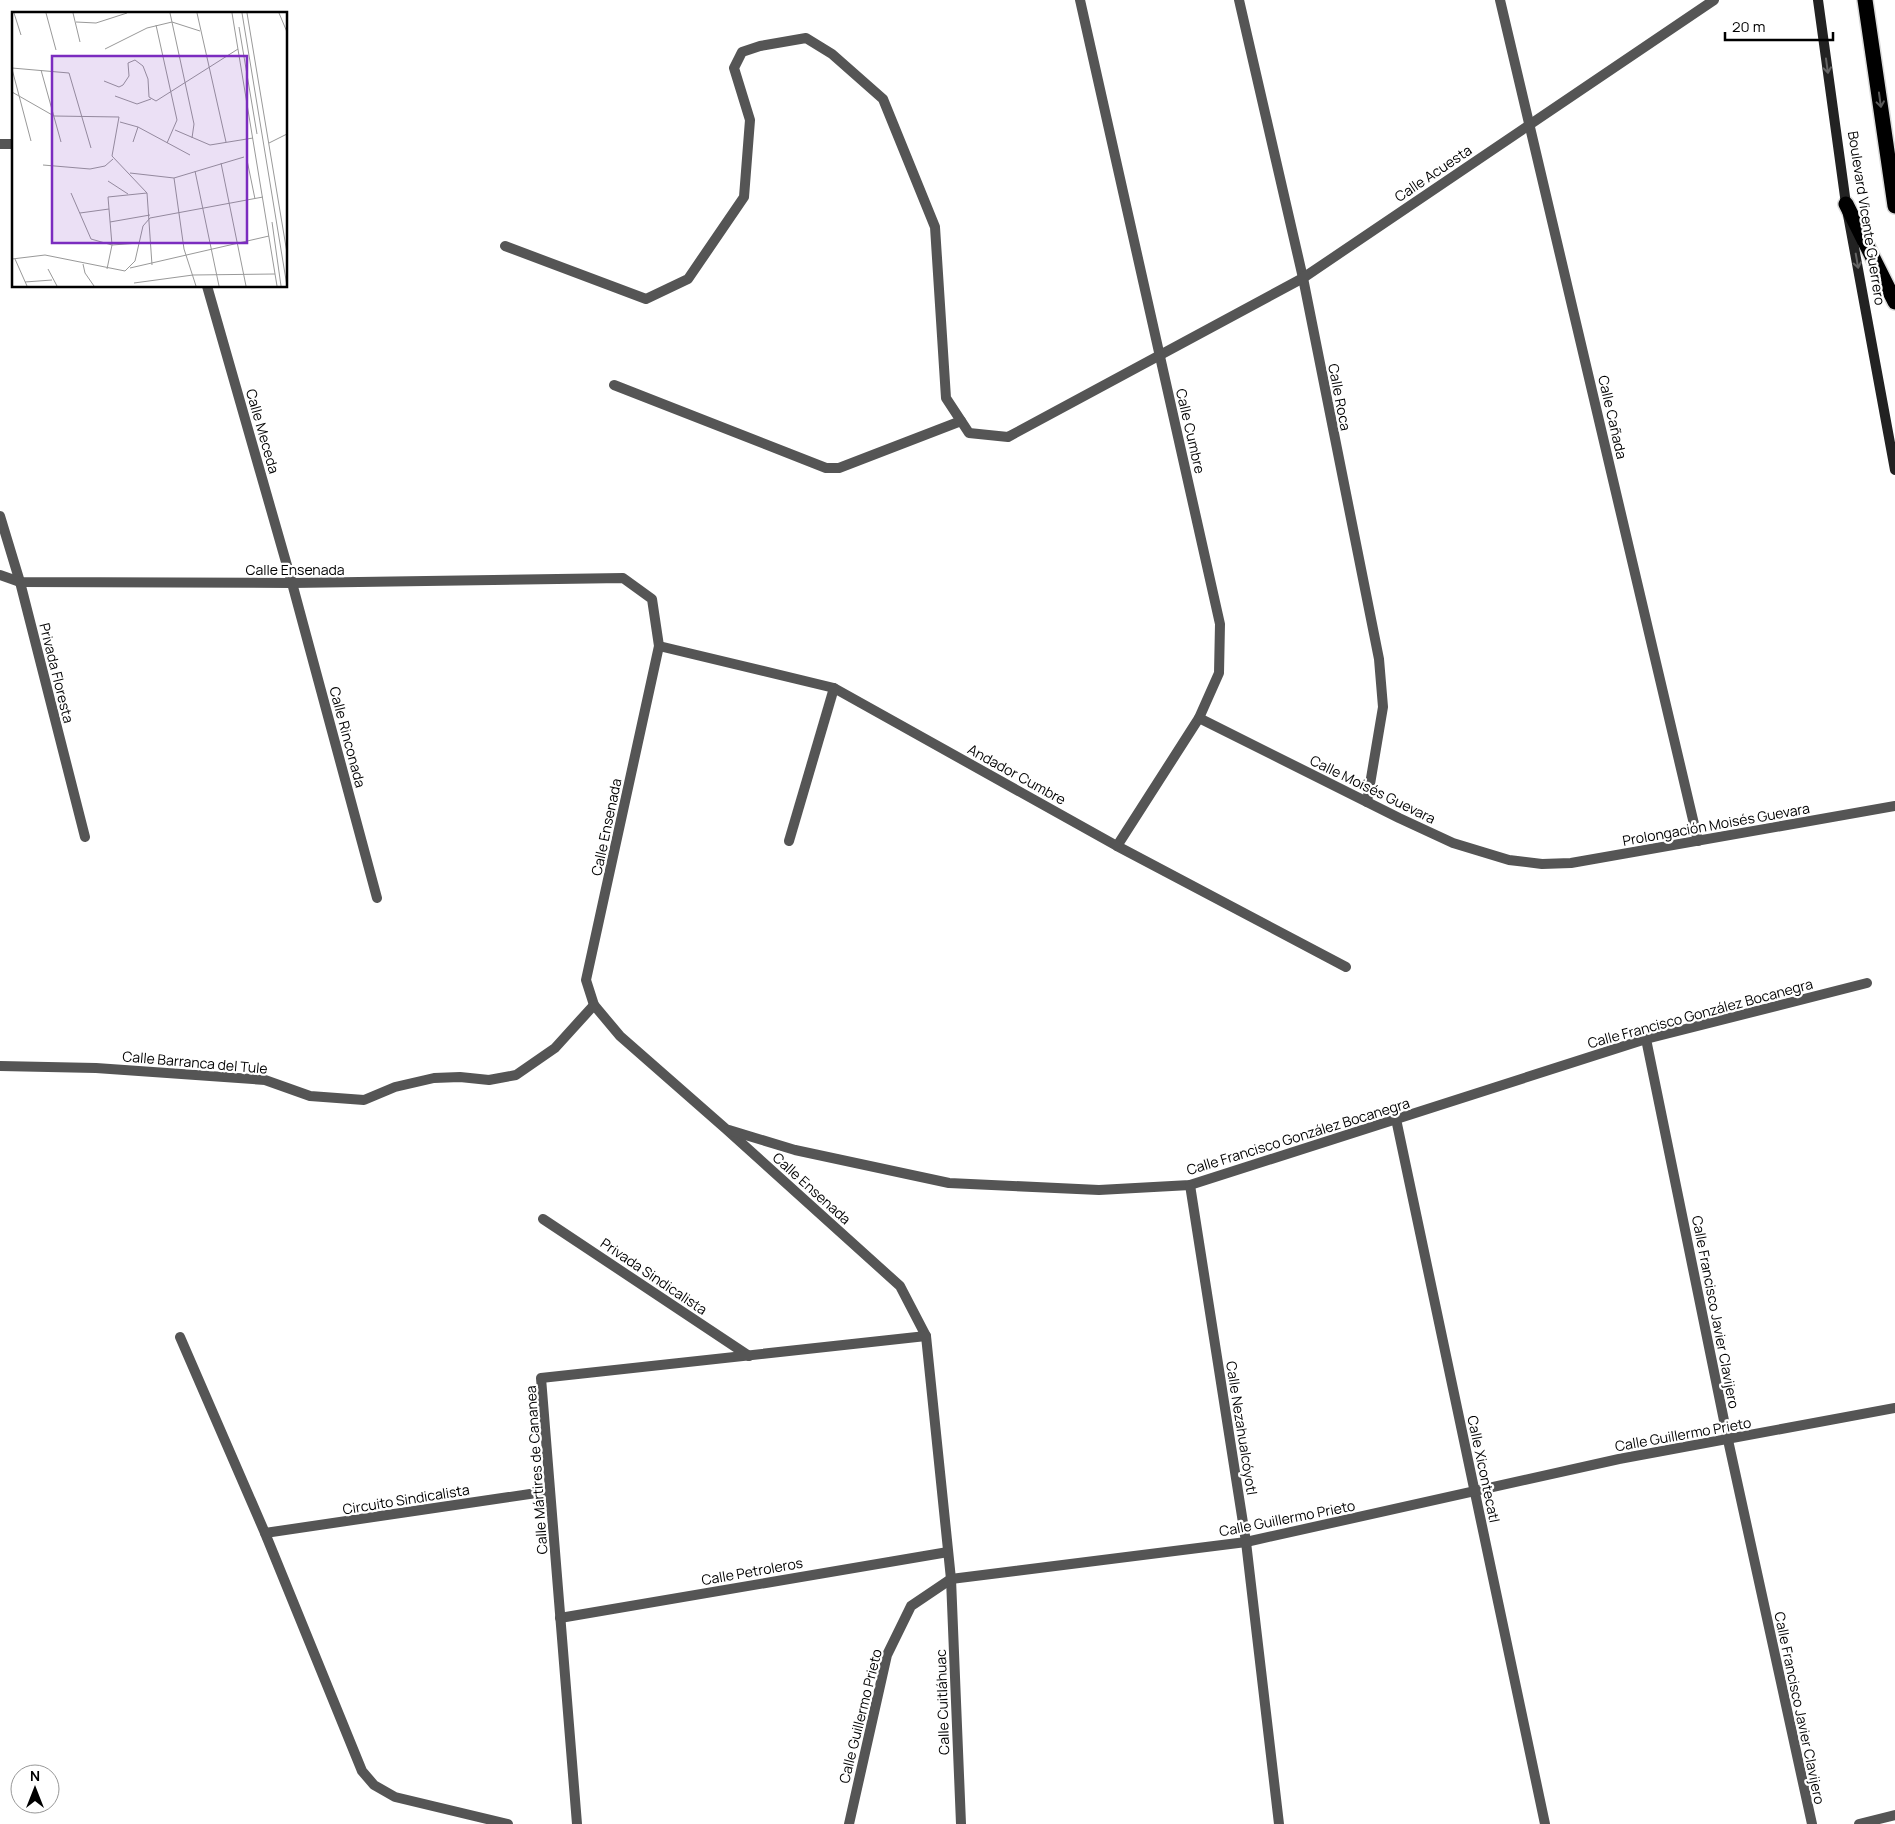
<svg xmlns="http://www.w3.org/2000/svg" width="1895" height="1824" font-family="Manrope,sans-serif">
<rect width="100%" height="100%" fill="#fff"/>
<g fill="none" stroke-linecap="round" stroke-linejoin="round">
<!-- highway casing -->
<g stroke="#dbdbdb" stroke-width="18">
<g id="highway">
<polyline points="1865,0 1895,206"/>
<polyline points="1846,204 1895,302"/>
</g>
</g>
<!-- street -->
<g stroke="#555" stroke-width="10">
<polyline points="1080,0 1220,624 1219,673 1199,718 1117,846"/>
<polyline points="1239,0 1303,278 1379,659 1383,707 1367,802"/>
<polyline points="1500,0 1698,841"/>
<polyline points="0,144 14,144"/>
<polyline points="505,246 646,299 688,279 744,197 750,120 734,68 742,52 760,46 806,38 832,54 883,99 935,227 946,398 969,433 1008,437 1303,278 1714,0"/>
<polyline points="207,286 292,583 377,898"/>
<polyline points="614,385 826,468 839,468 961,421"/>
<polyline points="0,516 20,582 85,837"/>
<polyline points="0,575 20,582 292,583 623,578 652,599 659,646 586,980 594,1005 620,1036 726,1129 900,1286 926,1336 951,1579 961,1824"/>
<polyline points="659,646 834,688 1117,846 1346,967"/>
<polyline points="1199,718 1399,818 1453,843 1509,860 1542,864 1571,863 1895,806"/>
<polyline points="789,841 834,688"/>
<polyline points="1646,1039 1728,1440 1812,1824"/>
<polyline points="0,1066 96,1068 265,1080 310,1096 364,1100 395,1087 434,1078 460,1077 489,1080 516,1075 555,1048 594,1005"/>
<polyline points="1396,1119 1545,1824"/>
<polyline points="729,1130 795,1150 949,1183 1099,1190 1190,1185 1646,1039 1867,983"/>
<polyline points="1190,1185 1246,1542 1279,1824"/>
<polyline points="543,1219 749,1356"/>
<polyline points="180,1337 265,1533 362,1771 374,1785 395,1797 508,1824"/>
<polyline points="265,1533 550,1491"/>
<polyline points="560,1618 948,1552"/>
<polyline points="577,1824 541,1378 926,1336"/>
<polyline points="849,1824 887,1655 911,1606 951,1579 1246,1542 1619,1459 1895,1408"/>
<polyline points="1859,1824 1895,1815"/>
</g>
<!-- secondary -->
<polyline stroke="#222" stroke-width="10" points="1818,0 1846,204 1895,470"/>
<!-- highway -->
<use href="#highway" stroke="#000" stroke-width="15"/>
</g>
<!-- one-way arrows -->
<defs><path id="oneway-shaft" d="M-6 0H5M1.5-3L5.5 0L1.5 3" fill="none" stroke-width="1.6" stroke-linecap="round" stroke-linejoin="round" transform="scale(1.25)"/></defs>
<g stroke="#646464">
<use href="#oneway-shaft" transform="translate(1827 66) rotate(82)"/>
<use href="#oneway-shaft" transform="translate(1857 261) rotate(80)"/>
</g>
<use stroke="#595959" href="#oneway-shaft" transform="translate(1880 100) rotate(82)"/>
<g text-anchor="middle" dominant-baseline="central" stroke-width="4.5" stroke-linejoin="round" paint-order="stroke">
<!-- street labels -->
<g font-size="14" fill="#000" stroke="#fff">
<text transform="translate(1433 173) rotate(-34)">Calle Acuesta</text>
<text transform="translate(1867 218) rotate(81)">Boulevard Vicente Guerrero</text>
<text transform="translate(1340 397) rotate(79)">Calle Roca</text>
<text transform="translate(1613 417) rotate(77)">Calle Cañada</text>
<text transform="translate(263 431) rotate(74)">Calle Meceda</text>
<text transform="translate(1191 431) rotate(77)">Calle Cumbre</text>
<text x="295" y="569">Calle Ensenada</text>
<text transform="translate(57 673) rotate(76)">Privada Floresta</text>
<text transform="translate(348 737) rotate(75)">Calle Rinconada</text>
<text transform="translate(1017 774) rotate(29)">Andador Cumbre</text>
<text transform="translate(1373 789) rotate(26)">Calle Moisés Guevara</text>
<text transform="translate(1716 824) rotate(-10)">Prolongación Moisés Guevara</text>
<text transform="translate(606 827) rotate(-78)">Calle Ensenada</text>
<text transform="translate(1700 1013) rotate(-15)">Calle Francisco González Bocanegra</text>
<text transform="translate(195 1062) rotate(5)">Calle Barranca del Tule</text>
<text transform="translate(1298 1136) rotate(-17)">Calle Francisco González Bocanegra</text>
<text transform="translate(812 1188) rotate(42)">Calle Ensenada</text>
<text transform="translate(654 1276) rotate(34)">Privada Sindicalista</text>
<text transform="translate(1716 1312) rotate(79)">Calle Francisco Javier Clavijero</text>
<text transform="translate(1242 1428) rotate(81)">Calle Nezahualcóyotl</text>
<text transform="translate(1683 1434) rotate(-10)">Calle Guillermo Prieto</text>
<text transform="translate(1484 1469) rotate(78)">Calle Xicontecatl</text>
<text transform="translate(536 1470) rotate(-94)">Calle Mártires de Cananea</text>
<text transform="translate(406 1499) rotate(-9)">Circuito Sindicalista</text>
<text transform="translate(1287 1518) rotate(-11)">Calle Guillermo Prieto</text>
<text transform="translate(752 1571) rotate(-10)">Calle Petroleros</text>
<text transform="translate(942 1702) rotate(-92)">Calle Cuitláhuac</text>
<text transform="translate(1800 1708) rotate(78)">Calle Francisco Javier Clavijero</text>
<text transform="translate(860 1716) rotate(-76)">Calle Guillermo Prieto</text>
</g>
</g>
<!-- overview -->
<g transform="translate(12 12)">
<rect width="275" height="275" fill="#fff"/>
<path fill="none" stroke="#999" stroke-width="1" d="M2 1 9 23M34 1 44 38M61 1 68 30M158 1 182 112 180 126M185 1 214 130M220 1 265 274M230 1 275 274M235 1 275 241M267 1 275 20M64 10 84 11 115 1M144 13 165 108 155 131M227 15 245 122M93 37 135 16 160 10 188 19M0 56 57 61 79 136M0 57 19 129M29 58 49 130M92 69 107 75 111 73 117 64 116 51 123 48 131 54 136 67 137 85 144 89 226 37M0 80 42 104 107 105 100 144 135 181 140 253M103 84 125 92 139 87M108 110 126 115 178 143M163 118 198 133 241 126M121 130 126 115M257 131 275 122M235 148 243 187M209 151 234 274M31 153 78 157 93 154 101 147M183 159 207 274M118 161 162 166 232 145M162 166 172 237 184 274M96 169 116 182M59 181 79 227 100 233 127 231M68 201 97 197M98 210 138 203M260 210 269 274M0 247 33 243 113 259 123 249 131 214 138 206 251 185M3 247 15 274M71 252 73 261 82 274M118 256 257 224M36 257 45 274M95 257 100 233 96 185 135 181M13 270 40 268M122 271 181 263 263 262"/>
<path fill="#7b2cbf" fill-opacity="0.15" stroke="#7b2cbf" stroke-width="2.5" d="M40 44H235V231H40Z"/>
<rect width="275" height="275" fill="none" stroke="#000" stroke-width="2.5"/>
</g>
<!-- north arrow -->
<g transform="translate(35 1789)"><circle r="24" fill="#ffffff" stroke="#999999"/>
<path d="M0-4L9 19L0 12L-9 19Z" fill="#000000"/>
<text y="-8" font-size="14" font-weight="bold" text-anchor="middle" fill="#000000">N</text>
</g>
<!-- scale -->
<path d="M1725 32v8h108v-8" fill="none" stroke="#000000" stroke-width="2.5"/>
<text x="1732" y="32" font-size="15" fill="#000000" stroke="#ffffff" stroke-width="4" paint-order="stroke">20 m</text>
</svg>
